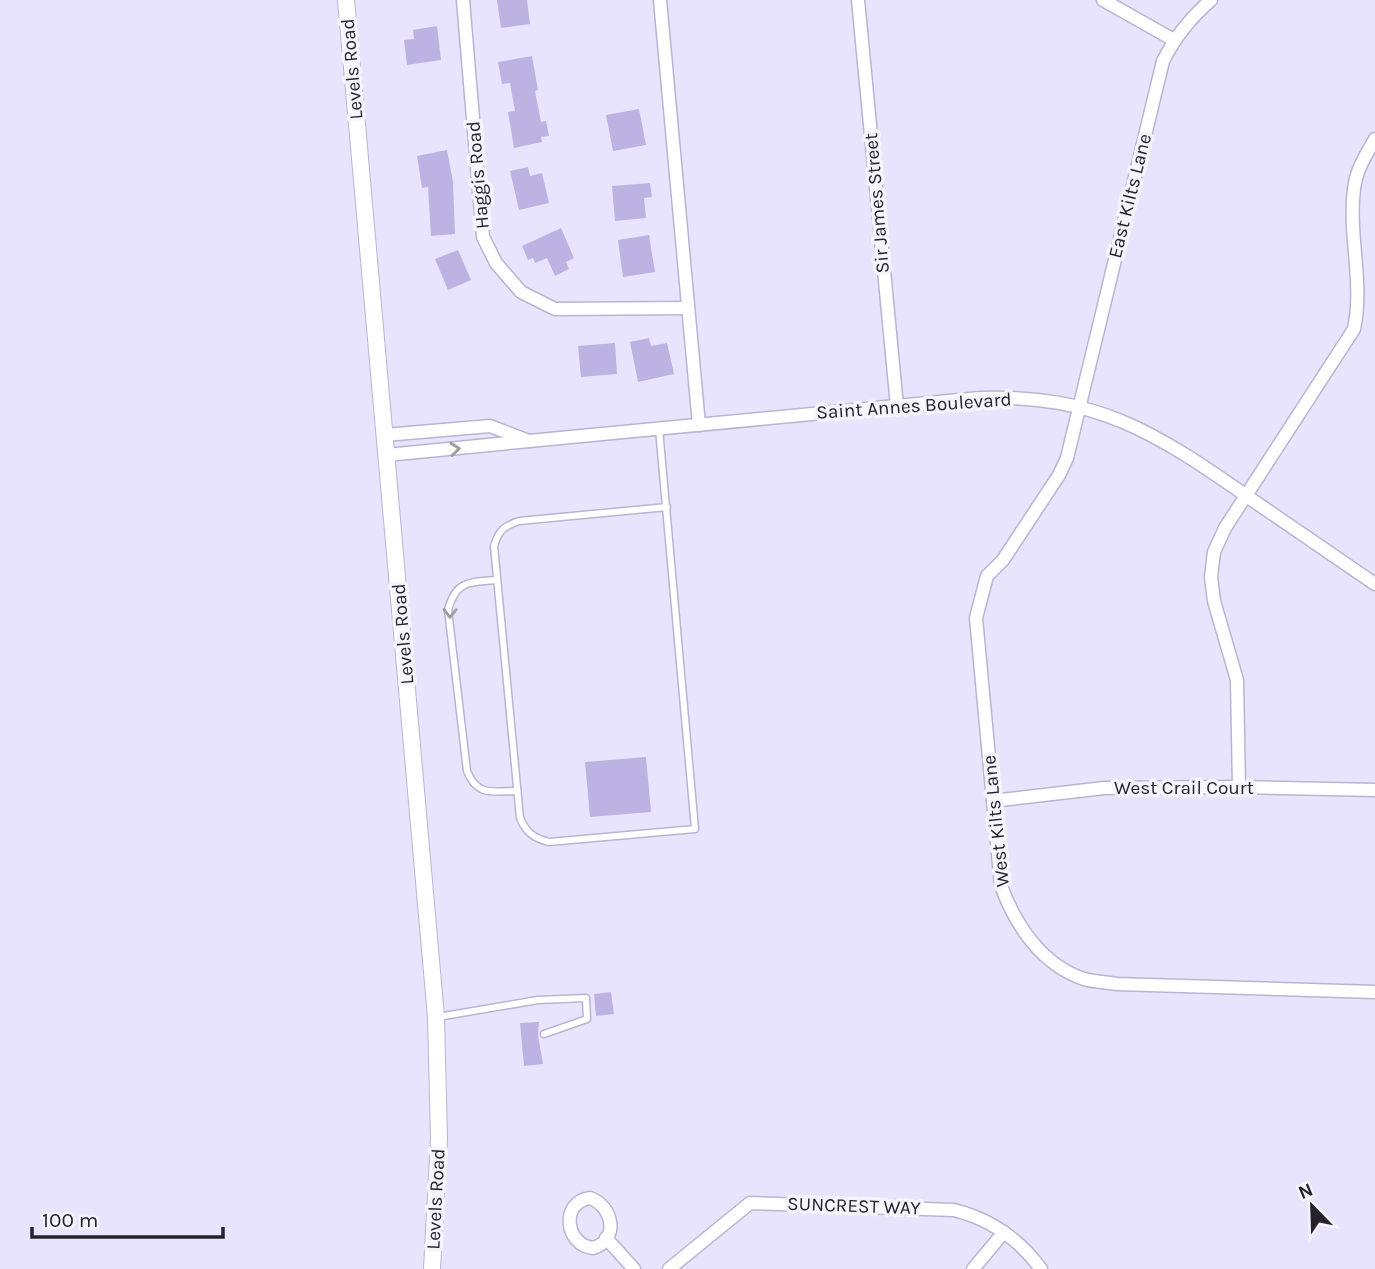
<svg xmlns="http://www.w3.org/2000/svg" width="1375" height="1269" font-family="Karla,sans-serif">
<rect width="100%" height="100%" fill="#e9e4fd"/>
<!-- building -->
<g fill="#bdb3e3">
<polygon points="497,0 527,0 530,24 501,28"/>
<polygon points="437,26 441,60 407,65 404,40 414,39 413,30"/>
<polygon points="532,56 538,90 535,91 541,122 546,121 549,136 541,137 542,142 514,148 508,112 515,111 510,83 502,84 498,62"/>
<polygon points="639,109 646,145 613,151 606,115"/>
<polygon points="447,150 453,182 455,234 431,236 428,187 422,188 417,156"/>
<polygon points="528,167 530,176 542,173 549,203 519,210 510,171"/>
<polygon points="650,183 652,197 644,198 646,218 615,221 612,186"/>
<polygon points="561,228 574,258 566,262 569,269 555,276 547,258 535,263 533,258 528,260 522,246"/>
<polygon points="649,235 655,272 623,277 618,240"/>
<polygon points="458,250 471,280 448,290 435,259"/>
<polygon points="649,338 651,346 667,343 674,374 638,382 630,342"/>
<polygon points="615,343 617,374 581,377 578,346"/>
<polygon points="646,757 651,812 590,817 585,762"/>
<polygon points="611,992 614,1014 596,1016 594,994"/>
<polygon points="539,1022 538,1035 543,1064 524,1066 520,1023"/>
</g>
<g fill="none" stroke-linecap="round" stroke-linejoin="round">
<!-- service casing -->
<g stroke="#bab4d2" stroke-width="9">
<g id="service">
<path d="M659 429 695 829 549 842C533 838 526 832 520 818L494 546C499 530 504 526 519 521L667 507"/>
<path d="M497 580C470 582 456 580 448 610L467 771C477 797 493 791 517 791"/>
<polyline points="438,1017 538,1000 586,998 587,1019 544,1034"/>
</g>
</g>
<!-- minor casing -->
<g stroke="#bab4d2" stroke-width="15">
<g id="minor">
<polyline points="463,0 483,237 496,263 521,292 555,309 688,308"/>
<polyline points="660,0 699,425"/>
<polyline points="858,0 897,406"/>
<polyline points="1103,0 1174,40"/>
<path d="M1211 0C1190 18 1175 37 1163 61L1067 458 1059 475 1003 560 987 576 976 618 1001 886C1016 926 1042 965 1084 979 1094 982 1106 982 1117 984L1375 992"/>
<polyline points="385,435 490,426 529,441 387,455"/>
<path d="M529 441 980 398C1097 394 1156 433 1248 497 1290 526 1333 555 1375 584"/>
<path d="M1239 787 1237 680 1214 601 1211 577 1214 552 1225 528 1354 329C1364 282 1348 236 1354 189 1356 170 1366 155 1375 139"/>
<polyline points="993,801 1104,788 1239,787 1375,790"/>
<path d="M590 1198C613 1206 620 1240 593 1248 565 1245 560 1202 590 1198Z"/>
<polyline points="606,1238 634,1269"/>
<path d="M669 1269 750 1203 954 1210C990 1219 1019 1239 1041 1269"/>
<polyline points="973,1269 1004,1232"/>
</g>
</g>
<!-- secondary casing -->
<g stroke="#bab4d2" stroke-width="18">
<polyline id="secondary" points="346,0 436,1017 439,1139 432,1269"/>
</g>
<!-- service -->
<use href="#service" stroke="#fff" stroke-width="6"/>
<!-- minor -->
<use href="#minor" stroke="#fff" stroke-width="12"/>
<!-- secondary -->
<use href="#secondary" stroke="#fff" stroke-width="16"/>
</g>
<!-- one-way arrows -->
<defs><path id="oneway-chevron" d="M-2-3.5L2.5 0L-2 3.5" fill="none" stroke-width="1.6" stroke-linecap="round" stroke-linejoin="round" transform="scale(1.75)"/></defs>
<g stroke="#9d9ca1">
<use href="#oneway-chevron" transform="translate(455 449) rotate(-6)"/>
<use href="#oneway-chevron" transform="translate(450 613) rotate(91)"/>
</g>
<g text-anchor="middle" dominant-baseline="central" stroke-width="7" stroke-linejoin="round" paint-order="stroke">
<!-- street labels -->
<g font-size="19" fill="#25222e" stroke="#f5f4fa">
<text transform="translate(352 69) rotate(-95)">Levels Road</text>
<text transform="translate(478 175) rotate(-95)">Haggis Road</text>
<text transform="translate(1130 196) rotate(-76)">East Kilts Lane</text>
<text transform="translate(877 203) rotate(-95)">Sir James Street</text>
<text transform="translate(914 406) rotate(-4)">Saint Annes Boulevard</text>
<text transform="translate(403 634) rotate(-95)">Levels Road</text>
<text x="1184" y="788">West Crail Court</text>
<text transform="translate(996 821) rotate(-96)">West Kilts Lane</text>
<text transform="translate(436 1199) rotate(-87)">Levels Road</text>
<text transform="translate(854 1206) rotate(2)">SUNCREST WAY</text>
</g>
</g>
<!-- north arrow -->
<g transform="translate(1312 1206) rotate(337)" stroke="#f5f4fa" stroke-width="5" paint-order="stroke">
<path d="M0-5L12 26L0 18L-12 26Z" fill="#25222e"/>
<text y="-10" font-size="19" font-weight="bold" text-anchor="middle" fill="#25222e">N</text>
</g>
<!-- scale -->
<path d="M32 1227v10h191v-10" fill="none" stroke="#25222e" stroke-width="3.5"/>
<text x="42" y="1227" font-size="21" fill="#25222e" stroke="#f5f4fa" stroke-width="5" paint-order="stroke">100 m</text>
</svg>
